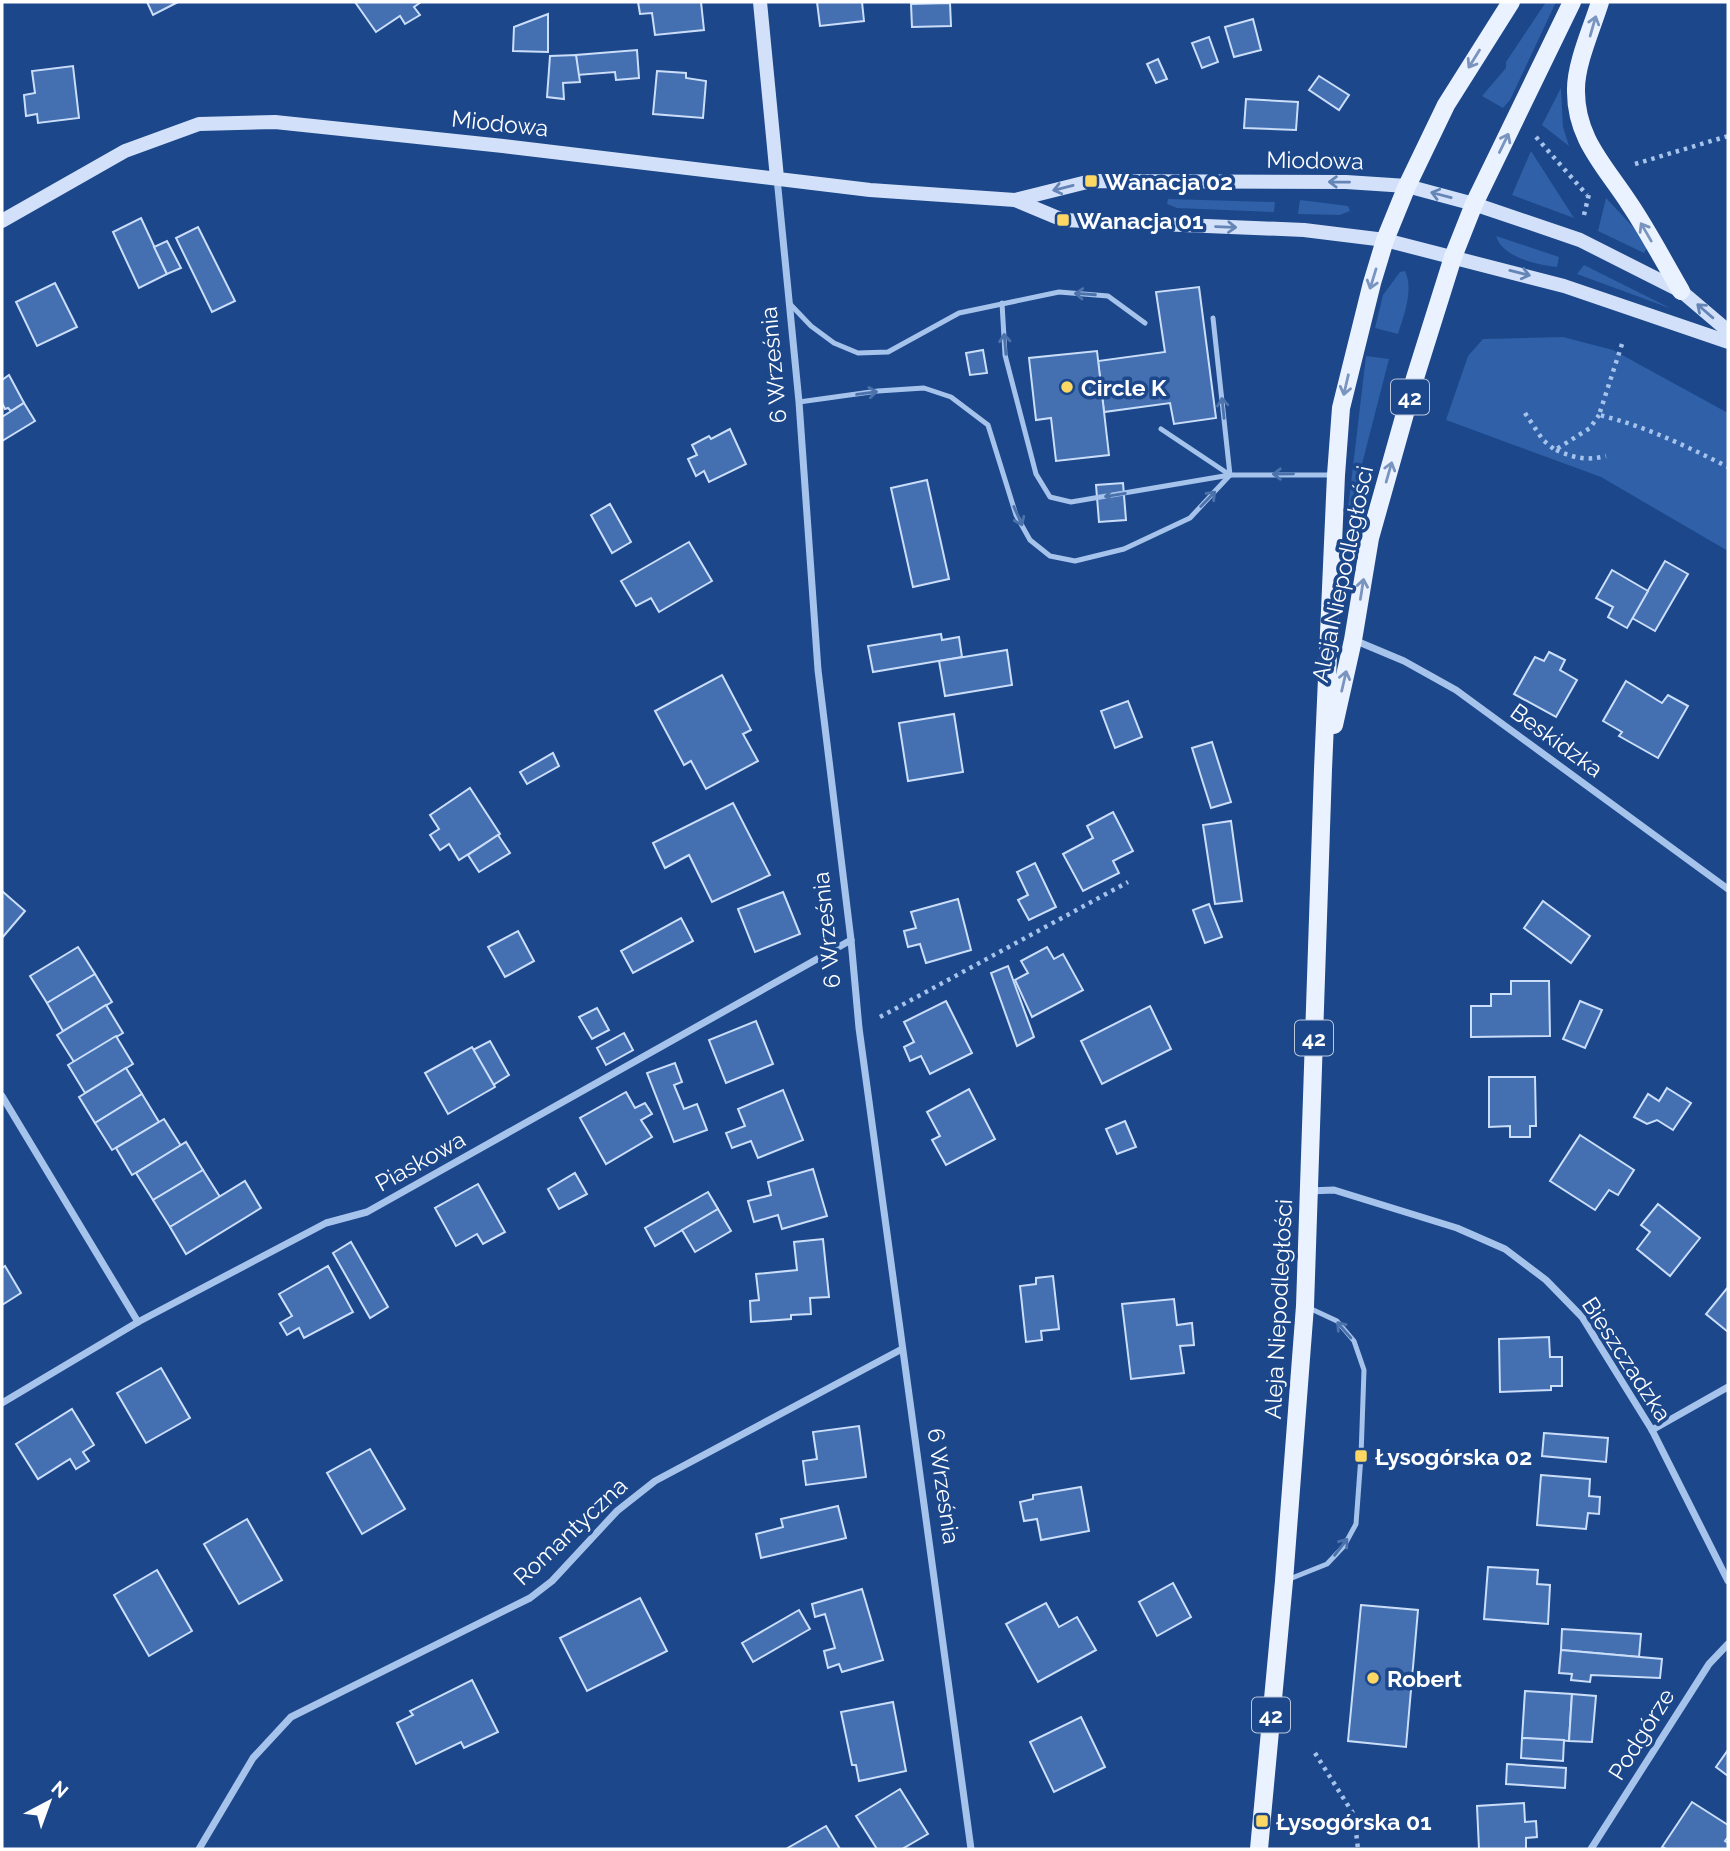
<svg xmlns="http://www.w3.org/2000/svg" width="1730" height="1851" font-family="Raleway,sans-serif">
<rect width="100%" height="100%" fill="#1c478a"/>
<!-- green -->
<g fill="#2f60a8">
<polygon points="1546,2 1556,2 1510,100 1503,108 1482,96 1506,68 1506,62"/>
<polygon points="1561,88 1563,127 1569,146 1542,125"/>
<polygon points="1531,151 1574,218 1512,195"/>
<polygon points="1606,198 1649,244 1644,253 1598,231"/>
<polygon points="1168,199 1275,202 1274,212 1177,208 1167,204"/>
<polygon points="1300,200 1348,206 1350,211 1340,215 1298,214"/>
<path d="M1496 236 1559 257 1557 267C1536 264 1503 258 1496 236Z"/>
<polygon points="1584,265 1672,309 1577,274"/>
<path d="M1405 271C1414 289 1404 316 1398 334L1375 328 1383 295 1400 272Z"/>
<polygon points="1563,337 1613,350 1728,413 1728,551 1601,477 1446,420 1468,356 1483,339"/>
<polygon points="1366,356 1389,359 1351,507 1348,509"/>
</g>
<!-- building -->
<g fill="#4470b2" stroke="#cbdef9" stroke-width="2">
<polygon points="147,2 178,2 153,15"/>
<polygon points="355,2 421,2 414,7 420,15 405,24 400,16 376,32"/>
<polygon points="638,2 701,2 704,30 655,35 652,13 640,14"/>
<polygon points="817,2 862,2 864,21 820,26"/>
<polygon points="950,3 951,26 912,27 911,4"/>
<polygon points="548,14 548,52 513,51 514,27"/>
<polygon points="1253,19 1261,50 1234,57 1225,27"/>
<polygon points="1209,37 1218,62 1202,68 1192,43"/>
<polygon points="637,50 639,78 616,80 615,72 577,75 576,55"/>
<polygon points="576,55 580,82 563,83 564,99 547,97 550,56"/>
<polygon points="1158,59 1167,79 1156,83 1147,64"/>
<polygon points="73,66 79,118 38,123 37,114 26,116 24,95 35,93 32,71"/>
<polygon points="657,71 686,73 686,78 706,81 703,118 653,114"/>
<polygon points="1319,76 1349,95 1339,110 1309,90"/>
<polygon points="1246,99 1298,102 1296,130 1244,128"/>
<polygon points="141,218 167,274 139,288 113,232"/>
<polygon points="198,227 235,301 212,312 176,238"/>
<polygon points="167,241 181,268 167,274 154,247"/>
<polygon points="55,283 77,327 37,346 16,302"/>
<polygon points="1199,287 1216,418 1174,424 1170,403 1104,412 1098,361 1165,352 1156,292"/>
<polygon points="983,350 987,373 970,375 966,353"/>
<polygon points="1097,351 1109,455 1056,461 1051,418 1036,420 1029,358"/>
<polygon points="9,375 24,403 11,411 8,408 5,409 2,403 2,380"/>
<polygon points="24,403 35,421 2,441 2,417"/>
<polygon points="730,429 746,464 709,482 704,471 696,476 688,459 697,455 692,445 709,436 711,439"/>
<polygon points="927,480 949,579 913,587 891,488"/>
<polygon points="1123,483 1126,520 1099,522 1096,485"/>
<polygon points="610,504 631,542 612,553 591,515"/>
<polygon points="689,542 712,581 659,612 651,598 636,606 621,581"/>
<polygon points="1665,561 1688,574 1655,631 1632,618"/>
<polygon points="1612,570 1648,591 1627,628 1608,617 1613,607 1596,598"/>
<polygon points="941,634 942,640 959,637 962,657 873,672 868,646"/>
<polygon points="1007,650 1012,685 945,696 939,661"/>
<polygon points="1549,652 1565,660 1560,670 1577,680 1556,717 1514,694 1535,657 1544,661"/>
<polygon points="722,675 751,730 743,734 758,761 706,789 691,761 684,765 655,711"/>
<polygon points="1626,681 1662,703 1668,695 1688,706 1658,758 1619,736 1622,732 1603,721"/>
<polygon points="1128,701 1142,737 1115,748 1101,711"/>
<polygon points="954,714 963,772 908,781 899,723"/>
<polygon points="1212,742 1231,802 1211,808 1192,748"/>
<polygon points="553,753 559,766 527,784 520,772"/>
<polygon points="470,788 500,834 459,860 449,844 440,850 430,835 439,829 430,815"/>
<polygon points="733,803 770,875 712,902 689,855 665,868 653,843"/>
<polygon points="1113,812 1133,851 1113,861 1119,873 1083,891 1063,854 1093,838 1087,826"/>
<polygon points="1231,821 1242,901 1215,904 1203,825"/>
<polygon points="498,835 510,853 479,872 468,855"/>
<polygon points="1035,863 1056,907 1029,920 1018,900 1028,895 1017,872"/>
<polygon points="2,891 25,911 2,938"/>
<polygon points="783,892 800,934 755,952 738,909"/>
<polygon points="958,899 971,950 926,963 920,944 908,947 904,931 916,928 911,912"/>
<polygon points="1543,901 1590,936 1571,963 1524,928"/>
<polygon points="1209,904 1222,937 1205,943 1193,910"/>
<polygon points="681,918 693,941 633,973 621,951"/>
<polygon points="518,931 534,961 505,977 488,947"/>
<polygon points="78,947 95,974 47,1003 30,976"/>
<polygon points="1047,947 1054,959 1063,954 1083,990 1032,1017 1015,980 1028,973 1021,961"/>
<polygon points="1008,966 1034,1037 1017,1046 991,973"/>
<polygon points="95,974 112,1002 63,1031 47,1003"/>
<polygon points="1511,981 1549,981 1550,1036 1471,1037 1471,1006 1491,1006 1491,994 1511,994"/>
<polygon points="946,1001 972,1053 930,1074 921,1056 910,1061 904,1047 914,1042 904,1022"/>
<polygon points="1580,1001 1602,1010 1585,1048 1563,1039"/>
<polygon points="106,1005 123,1033 74,1062 57,1035"/>
<polygon points="1150,1006 1171,1049 1102,1084 1081,1041"/>
<polygon points="597,1008 609,1030 592,1039 579,1017"/>
<polygon points="756,1021 773,1064 726,1083 709,1040"/>
<polygon points="624,1033 633,1050 606,1065 597,1048"/>
<polygon points="116,1036 133,1064 85,1093 68,1065"/>
<polygon points="490,1041 509,1075 493,1085 473,1050"/>
<polygon points="472,1047 495,1087 448,1114 425,1073"/>
<polygon points="675,1063 682,1082 674,1085 684,1109 697,1104 707,1130 674,1142 647,1073"/>
<polygon points="126,1068 142,1094 95,1123 79,1097"/>
<polygon points="1489,1077 1535,1077 1536,1126 1530,1126 1530,1137 1510,1137 1510,1126 1489,1127"/>
<polygon points="1667,1088 1691,1103 1673,1130 1657,1120 1647,1124 1634,1117 1648,1094 1659,1101"/>
<polygon points="969,1089 995,1139 946,1165 932,1140 940,1136 927,1112"/>
<polygon points="783,1090 803,1140 758,1158 751,1141 732,1148 726,1133 745,1126 738,1109"/>
<polygon points="626,1092 635,1108 645,1103 652,1114 641,1120 652,1137 606,1164 580,1118"/>
<polygon points="142,1094 159,1122 112,1150 95,1123"/>
<polygon points="164,1119 181,1146 132,1175 116,1148"/>
<polygon points="1125,1121 1136,1147 1117,1154 1106,1129"/>
<polygon points="1580,1135 1634,1170 1618,1195 1609,1190 1595,1210 1550,1181"/>
<polygon points="186,1142 203,1170 153,1200 136,1173"/>
<polygon points="813,1169 827,1216 782,1229 778,1215 754,1222 748,1201 771,1195 768,1182"/>
<polygon points="203,1170 220,1197 170,1227 153,1200"/>
<polygon points="575,1173 587,1194 559,1209 548,1189"/>
<polygon points="245,1181 261,1208 186,1254 170,1227"/>
<polygon points="478,1184 505,1232 483,1244 477,1234 456,1246 435,1208"/>
<polygon points="708,1192 718,1209 655,1246 645,1228"/>
<polygon points="1658,1204 1700,1238 1670,1276 1637,1249 1650,1232 1641,1225"/>
<polygon points="718,1209 731,1231 695,1252 682,1230"/>
<polygon points="823,1239 829,1297 810,1298 811,1314 791,1315 791,1319 751,1322 750,1301 759,1300 756,1274 797,1270 794,1242"/>
<polygon points="351,1242 388,1307 370,1318 333,1253"/>
<polygon points="5,1266 21,1293 2,1305 2,1268"/>
<polygon points="328,1266 353,1312 304,1338 299,1328 287,1335 280,1323 292,1316 279,1294"/>
<polygon points="1053,1276 1059,1329 1041,1331 1042,1340 1026,1342 1020,1286 1036,1284 1036,1278"/>
<polygon points="1728,1287 1728,1332 1706,1314"/>
<polygon points="1174,1299 1177,1325 1192,1323 1194,1345 1180,1346 1184,1373 1131,1379 1122,1304"/>
<polygon points="1549,1337 1550,1357 1562,1357 1562,1386 1551,1386 1551,1390 1500,1392 1499,1339"/>
<polygon points="161,1368 190,1418 146,1443 117,1393"/>
<polygon points="72,1409 94,1445 83,1452 89,1461 76,1469 70,1459 38,1479 16,1444"/>
<polygon points="859,1426 866,1477 806,1485 803,1461 817,1459 813,1432"/>
<polygon points="1544,1433 1608,1438 1606,1462 1542,1456"/>
<polygon points="370,1449 405,1509 362,1534 327,1473"/>
<polygon points="1541,1475 1590,1479 1589,1496 1600,1497 1599,1514 1588,1513 1586,1529 1537,1525"/>
<polygon points="1081,1487 1089,1531 1041,1540 1037,1519 1024,1521 1020,1502 1033,1499 1033,1495"/>
<polygon points="838,1506 846,1538 761,1558 756,1534 783,1527 781,1519"/>
<polygon points="247,1519 282,1580 239,1604 204,1544"/>
<polygon points="1488,1567 1538,1570 1537,1584 1550,1585 1548,1624 1484,1619"/>
<polygon points="157,1570 192,1631 149,1656 114,1595"/>
<polygon points="1173,1583 1191,1617 1157,1636 1139,1602"/>
<polygon points="862,1589 883,1660 842,1672 839,1664 828,1668 824,1651 835,1648 825,1614 815,1617 812,1604"/>
<polygon points="640,1598 667,1651 587,1691 560,1638"/>
<polygon points="1046,1603 1059,1627 1077,1617 1096,1650 1038,1682 1006,1624"/>
<polygon points="1361,1605 1418,1610 1406,1747 1348,1741"/>
<polygon points="799,1610 810,1629 753,1662 742,1643"/>
<polygon points="1562,1629 1641,1634 1639,1657 1561,1650"/>
<polygon points="1561,1650 1662,1659 1660,1678 1591,1675 1590,1682 1571,1680 1572,1674 1559,1673"/>
<polygon points="472,1680 498,1732 464,1748 461,1742 416,1764 397,1723 413,1715 410,1711"/>
<polygon points="1525,1691 1572,1694 1569,1741 1522,1738"/>
<polygon points="1572,1694 1596,1696 1592,1742 1569,1741"/>
<polygon points="893,1702 906,1771 859,1781 856,1765 852,1765 841,1712"/>
<polygon points="1081,1717 1105,1767 1054,1792 1030,1742"/>
<polygon points="1522,1738 1564,1740 1563,1761 1521,1758"/>
<polygon points="1728,1750 1728,1776 1716,1767"/>
<polygon points="1507,1764 1566,1768 1565,1788 1506,1784"/>
<polygon points="900,1789 928,1834 902,1849 877,1849 856,1816"/>
<polygon points="1692,1802 1728,1825 1728,1837 1725,1841 1728,1843 1728,1849 1666,1849 1662,1847"/>
<polygon points="1524,1803 1525,1822 1536,1821 1537,1837 1526,1838 1526,1849 1479,1849 1477,1806"/>
<polygon points="826,1826 840,1849 786,1849"/>
</g>
<g fill="none" stroke-linecap="round" stroke-linejoin="round">
<!-- path -->
<g stroke="#a6c3ec" stroke-width="4.5" stroke-dasharray="3.5 5" stroke-linecap="butt">
<polyline points="1536,137 1587,195"/>
<polyline points="1635,164 1728,136"/>
<polyline points="1584,215 1589,194"/>
<path d="M1622 344 1599 415C1645 426 1686 446 1728 467"/>
<polyline points="1525,413 1543,440 1555,450 1590,428 1599,415"/>
<path d="M1556 450C1574 458 1587 461 1606 456"/>
<polyline points="880,1017 1128,882"/>
<polyline points="1315,1753 1354,1815 1358,1849"/>
</g>
<!-- lane -->
<g stroke="#a6c3ec" stroke-width="5">
<polyline points="1002,303 1005,355 1036,474 1050,497 1071,502 1230,475 1332,475"/>
<polyline points="790,304 811,326 834,343 858,353 888,352 959,313 1059,292 1108,296 1145,323"/>
<polyline points="799,402 878,391 924,388 951,397 988,425 1016,515 1030,540 1050,556 1075,561 1124,549 1190,518 1230,475 1213,318"/>
<polyline points="1161,429 1230,475"/>
<polyline points="1287,1580 1327,1564 1344,1546 1356,1524 1361,1456 1364,1370 1354,1341 1337,1321 1307,1307"/>
</g>
<!-- street -->
<g stroke="#a6c3ec" stroke-width="7">
<polyline points="777,178 799,402 818,670 851,940 859,1028 971,1849"/>
<polyline points="1354,640 1404,661 1456,690 1728,889"/>
<polyline points="2,1096 138,1322"/>
<polyline points="1309,1191 1334,1190 1457,1228 1505,1249 1546,1280 1582,1317 1652,1430 1728,1581"/>
<polyline points="2,1403 138,1322 326,1223 367,1212 851,940"/>
<polyline points="1652,1430 1728,1387"/>
<polyline points="199,1849 253,1758 291,1717 530,1598 552,1581 617,1511 655,1481 902,1349"/>
<polyline points="1591,1849 1709,1664 1728,1644"/>
</g>
<!-- secondary -->
<g stroke="#d2e1f9" stroke-width="14">
<polyline points="760,2 777,178"/>
<polyline points="1015,200 1063,220 1304,230 1385,240 1564,286 1728,342"/>
<polyline points="2,221 125,151 199,124 275,122 503,146 870,190 1015,200 1091,181 1346,182 1407,186 1474,204 1580,240 1681,291 1728,331"/>
</g>
<!-- primary -->
<g stroke="#ebf2ff" stroke-width="18">
<path d="M1600 2C1592 28 1576 63 1576 89 1575 138 1605 166 1629 203 1648 231 1664 262 1681 291"/>
<polyline points="1334,725 1353,640 1370,538 1415,378 1453,257 1474,204 1572,2"/>
<polyline points="1259,1849 1284,1581 1305,1306 1323,769 1336,475 1341,408 1372,283 1385,240 1407,186 1446,105 1511,2"/>
</g>
</g>
<!-- one-way arrows -->
<defs><path id="oneway-shaft" d="M-6 0H5M1.5-3L5.5 0L1.5 3" fill="none" stroke-width="1.6" stroke-linecap="round" stroke-linejoin="round" transform="scale(1.75)"/></defs>
<g stroke="#7994bf">
<use href="#oneway-shaft" transform="translate(1593 26) rotate(-74)"/>
<use href="#oneway-shaft" transform="translate(1474 59) rotate(122)"/>
<use href="#oneway-shaft" transform="translate(1504 143) rotate(-64)"/>
<use href="#oneway-shaft" transform="translate(1646 232) rotate(-120)"/>
<use href="#oneway-shaft" transform="translate(1373 279) rotate(107)"/>
<use href="#oneway-shaft" transform="translate(1346 385) rotate(103)"/>
<use href="#oneway-shaft" transform="translate(1389 472) rotate(-74)"/>
<use href="#oneway-shaft" transform="translate(1362 589) rotate(-81)"/>
<use href="#oneway-shaft" transform="translate(1344 681) rotate(-77)"/>
</g>
<g stroke="#6585b6">
<use href="#oneway-shaft" transform="translate(1339 182) rotate(-179)"/>
<use href="#oneway-shaft" transform="translate(1063 188) rotate(166)"/>
<use href="#oneway-shaft" transform="translate(1441 195) rotate(-165)"/>
<use href="#oneway-shaft" transform="translate(1226 227) rotate(2)"/>
<use href="#oneway-shaft" transform="translate(1520 273) rotate(14)"/>
<use href="#oneway-shaft" transform="translate(1705 311) rotate(-139)"/>
</g>
<g stroke="#4c72ac">
<use href="#oneway-shaft" transform="translate(1085 294) rotate(-176)"/>
<use href="#oneway-shaft" transform="translate(1005 344) rotate(-95)"/>
<use href="#oneway-shaft" transform="translate(867 393) rotate(-8)"/>
<use href="#oneway-shaft" transform="translate(1223 408) rotate(-96)"/>
<use href="#oneway-shaft" transform="translate(1283 474) rotate(179)"/>
<use href="#oneway-shaft" transform="translate(1115 495) rotate(171)"/>
<use href="#oneway-shaft" transform="translate(1208 499) rotate(-46)"/>
<use href="#oneway-shaft" transform="translate(1018 516) rotate(66)"/>
<use href="#oneway-shaft" transform="translate(1344 1330) rotate(-131)"/>
<use href="#oneway-shaft" transform="translate(1341 1547) rotate(-52)"/>
</g>
<!-- markers -->
<g fill="#fdd763" stroke="#1c478a" stroke-width="2.5">
<rect x="1084" y="174" width="14" height="14" rx="3.5"/>
<rect x="1056" y="213" width="14" height="14" rx="3.5"/>
<circle cx="1067" cy="387" r="7"/>
<rect x="1354" y="1449" width="14" height="14" rx="3.5"/>
<circle cx="1373" cy="1678" r="7"/>
<rect x="1255" y="1814" width="14" height="14" rx="3.5"/>
</g>
<g text-anchor="middle" dominant-baseline="central" stroke-width="7" stroke-linejoin="round" paint-order="stroke">
<!-- shield labels -->
<g fill="#1c478a" stroke="#bbc8dc" stroke-width="2">
<rect x="1391" y="379.5" width="38" height="35" rx="5"/>
<rect x="1295" y="1020.5" width="38" height="35" rx="5"/>
<rect x="1252" y="1697.5" width="38" height="35" rx="5"/>
</g>
<g font-size="21" font-weight="bold" fill="#fff">
<text x="1410" y="397">42</text>
<text x="1314" y="1038">42</text>
<text x="1271" y="1715">42</text>
</g>
<!-- street labels -->
<g font-size="23" fill="#fff" stroke="#1c478a">
<text transform="translate(500 123) rotate(6)">Miodowa</text>
<text transform="translate(1315 160) rotate(1)">Miodowa</text>
<text transform="translate(773 365) rotate(-95)">6 Września</text>
<text transform="translate(1342 574) rotate(-78)">Aleja Niepodległości</text>
<text transform="translate(1557 740) rotate(36)">Beskidzka</text>
<text transform="translate(826 930) rotate(-96)">6 Września</text>
<text transform="translate(420 1161) rotate(-29)">Piaskowa</text>
<text transform="translate(1278 1309) rotate(-87)">Aleja Niepodległości</text>
<text transform="translate(1627 1359) rotate(57)">Bieszczadzka</text>
<text transform="translate(944 1486) rotate(82)">6 Września</text>
<text transform="translate(570 1531) rotate(-43)">Romantyczna</text>
<text transform="translate(1641 1734) rotate(-58)">Podgórze</text>
</g>
<!-- poi labels -->
<g font-size="23" font-weight="bold" fill="#fff" stroke="#1c478a" text-anchor="start">
<text x="1105" y="181">Wanacja 02</text>
<text x="1077" y="220">Wanacja 01</text>
<text x="1081" y="387">Circle K</text>
<text x="1375" y="1456">Łysogórska 02</text>
<text x="1387" y="1678">Robert</text>
<text x="1276" y="1821">Łysogórska 01</text>
</g>
</g>
<!-- border -->
<rect width="1730" height="1851" fill="none" stroke="#ffffff" stroke-width="7"/>
<!-- north arrow -->
<g transform="translate(49 1802) rotate(41)" stroke="#1c478a" stroke-width="5" paint-order="stroke">
<path d="M0-5L12 26L0 18L-12 26Z" fill="#ffffff"/>
<text y="-10" font-size="19" font-weight="bold" text-anchor="middle" fill="#ffffff">N</text>
</g>
</svg>
